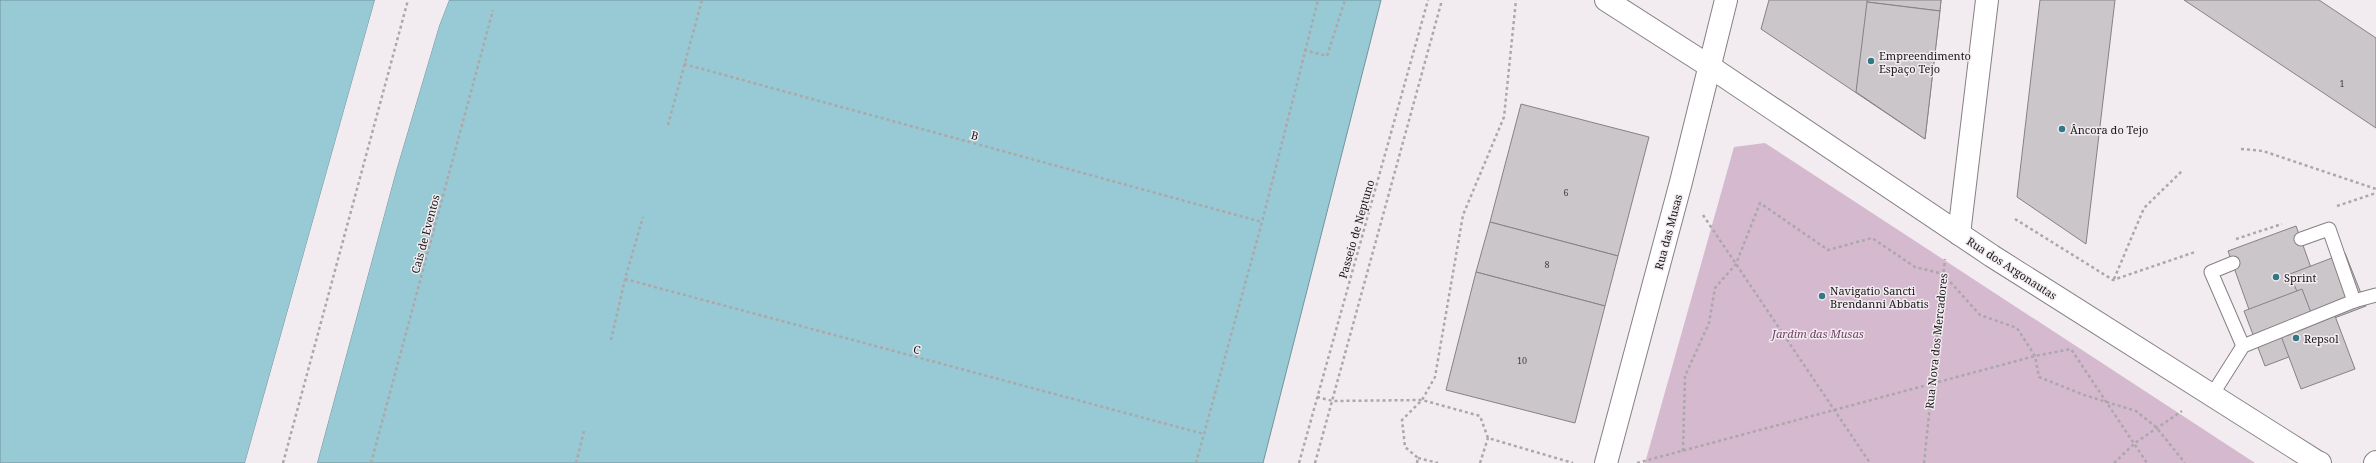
<svg xmlns="http://www.w3.org/2000/svg" width="2376" height="463" font-family="'Noto Serif',serif">
<rect width="100%" height="100%" fill="#f2ecf0"/>
<!-- green -->
<polygon fill="#d5b9ce" points="1765,143 2255,463 1645,463 1734,147"/>
<!-- water -->
<g fill="#97cad4" stroke="#71949c">
<polygon points="0,0 375,0 245,463 0,463"/>
<polygon points="449,0 1381,0 1263,463 317,463 396,171 439,26"/>
</g>
<!-- pier -->
<g fill="#f2ecf0">
<polygon points="375,0 377,0 252,443 247,463 245,463"/>
<polygon points="447,0 449,0 439,26 396,171 324,437 317,463 315,463 394,171 437,25"/>
</g>
<!-- building -->
<g fill="#cbc6ca" stroke="#868185">
<polygon points="1769,0 1941,0 1925,139 1761,29"/>
<polygon points="1867,0 1941,0 1940,11 1867,2"/>
<polygon points="2040,0 2115,0 2086,244 2017,197"/>
<polygon points="2184,0 2319,0 2376,38 2376,128"/>
<polygon points="1867,2 1940,11 1925,139 1856,92"/>
<polygon points="1521,104 1649,137 1618,256 1490,222"/>
<polygon points="1490,222 1618,256 1605,306 1476,272"/>
<polygon points="2296,226 2319,290 2251,315 2228,251"/>
<polygon points="2345,253 2366,306 2311,327 2290,274"/>
<polygon points="1476,272 1605,306 1575,423 1446,390"/>
<polygon points="2302,289 2323,344 2265,366 2244,311"/>
<polygon points="2335,316 2355,369 2301,389 2281,336"/>
</g>
<g fill="none" stroke-linecap="round" stroke-linejoin="round">
<!-- service casing -->
<g stroke="#858084" stroke-width="15">
<g id="service">
<polyline points="2301,239 2329,229 2354,301"/>
<polyline points="2233,263 2211,272 2243,346"/>
<polyline points="2212,395 2243,346 2354,301 2376,295"/>
</g>
</g>
<!-- minor casing -->
<g stroke="#858084" stroke-width="24">
<g id="minor">
<polyline points="1606,0 1709,66 1992,256 2319,463"/>
<polyline points="1959,234 1987,0"/>
<polyline points="1606,463 1681,182 1726,0"/>
</g>
</g>
<!-- secondary casing -->
<g stroke="#858084" stroke-width="24">
<g id="secondary">
<polyline points="2319,463 2320,463"/>
<polyline points="2375,463 2376,462"/>
</g>
</g>
<!-- path -->
<g stroke="#aca7aa" stroke-width="2.5" stroke-dasharray="3 3" stroke-linecap="butt">
<polyline points="1304,50 1327,56 1345,0"/>
<polyline points="684,64 1262,222"/>
<polyline points="668,125 702,0"/>
<polyline points="2241,149 2263,151 2376,189"/>
<polyline points="2337,206 2376,193"/>
<polyline points="1703,215 1870,463"/>
<polyline points="2015,219 2113,280 2195,252"/>
<polyline points="2236,239 2282,224"/>
<polyline points="625,279 1204,434"/>
<polyline points="2114,279 2144,208 2183,170"/>
<polyline points="611,340 625,279 643,217"/>
<polyline points="1317,397 1333,401 1422,400 1480,416 1488,438 1573,463"/>
<polyline points="1683,451 1685,376 1709,323 1715,288 1736,264 1760,203 1828,250 1872,238 1915,267 1943,274 1980,315 2017,328 2035,356 2039,377 2084,395 2136,411 2156,427 2185,463"/>
<polyline points="1418,458 1438,463"/>
<polyline points="283,463 408,0"/>
<polyline points="371,463 493,10"/>
<polyline points="576,463 584,431"/>
<polyline points="1196,463 1262,222 1318,0"/>
<polyline points="1299,463 1428,0"/>
<polyline points="1315,463 1442,0"/>
<polyline points="1417,463 1418,458 1405,447 1402,420 1422,400 1435,377 1463,215 1504,117 1516,0"/>
<polyline points="1480,463 1488,438"/>
<polyline points="1637,463 2035,356 2071,349 2147,463"/>
<polyline points="1924,463 1945,259"/>
<polyline points="2114,463 2135,443 2182,411"/>
</g>
<!-- service -->
<use href="#service" stroke="#fff" stroke-width="13"/>
<!-- minor -->
<use href="#minor" stroke="#fff" stroke-width="22"/>
<!-- secondary -->
<use href="#secondary" stroke="#fff" stroke-width="22"/>
</g>
<!-- markers -->
<g fill="#337886" stroke="#f2ecf0" stroke-width="1.5">
<circle cx="1871" cy="61" r="4"/>
<circle cx="2062" cy="129" r="4"/>
<circle cx="2276" cy="277" r="4"/>
<circle cx="1822" cy="296" r="4"/>
<circle cx="2296" cy="338" r="4"/>
</g>
<g text-anchor="middle" dominant-baseline="central" stroke-width="3" stroke-linejoin="round" paint-order="stroke">
<!-- number labels -->
<g font-size="9" fill="#464345">
<text x="2342" y="83">1</text>
<text x="1566" y="192">6</text>
<text x="1547" y="264">8</text>
<text x="1522" y="360">10</text>
</g>
<!-- poi labels -->
<g font-size="11" fill="#191719" stroke="#f2ecf0" text-anchor="start">
<text x="1879" y="55">Empreendimento<tspan x="1879" dy="13">Espaço Tejo</tspan></text>
<text x="2070" y="129">Âncora do Tejo</text>
<text x="2284" y="277">Sprint</text>
<text x="1830" y="290">Navigatio Sancti<tspan x="1830" dy="13">Brendanni Abbatis</tspan></text>
<text x="2304" y="338">Repsol</text>
</g>
<!-- street labels -->
<g font-size="11" fill="#191719" stroke="#f2ecf0">
<text transform="translate(975 135) rotate(15)">B</text>
<text transform="translate(1356 229) rotate(-74)">Passeio de Neptuno</text>
<text transform="translate(1668 232) rotate(-75)">Rua das Musas</text>
<text transform="translate(425 234) rotate(-75)">Cais de Eventos</text>
<text transform="translate(2012 268) rotate(33)">Rua dos Argonautas</text>
<text transform="translate(1936 341) rotate(-84)">Rua Nova dos Mercadores</text>
<text transform="translate(917 349) rotate(15)">C</text>
</g>
<!-- park labels -->
<g font-size="11" font-style="italic" fill="#714166" stroke="#f2ecf0">
<text x="1818" y="333">Jardim das Musas</text>
</g>
</g>
</svg>
